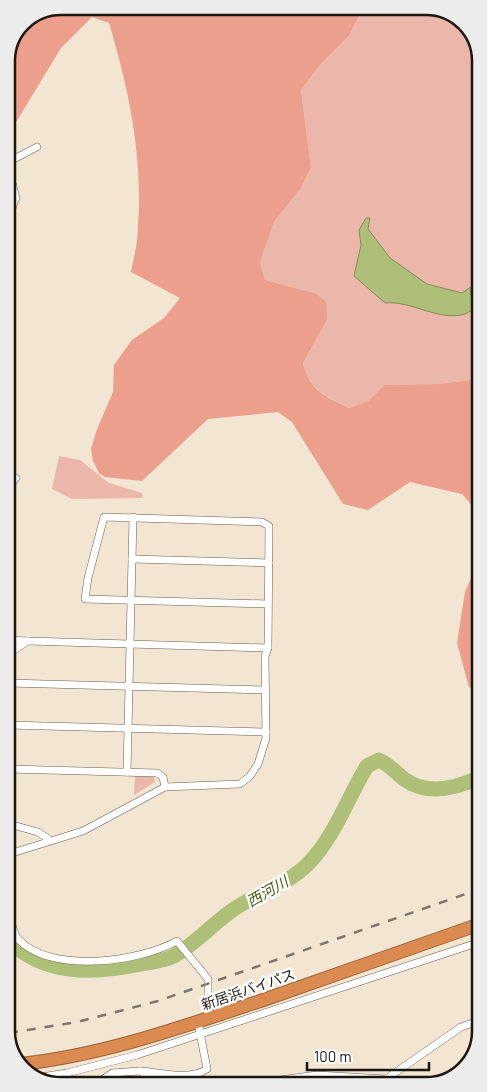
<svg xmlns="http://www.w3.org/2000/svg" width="487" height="1092" font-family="Barlow,'Noto Sans JP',sans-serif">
<rect width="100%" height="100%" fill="#f2e5d2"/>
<!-- green -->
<g fill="#ebb7aa">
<path d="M364 6H430L459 17 478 43 479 379 438 384 384 385 368 401 349 408C325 395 310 391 303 363L327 320 315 293 265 280 260 262 274 222 301 188 311 168 301 90 320 65 349 36Z"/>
<polygon points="59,456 80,460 109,483 142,493 143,498 72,499 52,489"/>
<polygon points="135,776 154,777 155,782 134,795"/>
</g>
<!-- forest -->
<g fill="#eb9f8c">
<path d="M61 6H364L349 36 320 65 301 90 311 168 301 188 274 222 260 262 265 280 315 293 326 302 327 320 303 363C310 391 325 396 349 408L368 401 384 385 438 384 479 379V514L462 494 410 482 368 510 343 504 292 422 278 412 208 419 142 481 105 477 99 473 93 461 91 449 96 432 113 392 114 365 132 340 164 318 180 298 131 272C134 257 138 241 138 226 143 156 129 90 109 23L92 17 61 48 7 137 6 57 22 22Z"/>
<polygon points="479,559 480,691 469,687 457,643 465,592"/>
</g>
<!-- water -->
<path fill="#aebf78" stroke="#828c59" d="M366 218H370L368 229 390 258 427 284 462 293 471 287 470 294 479 307C474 309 469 312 465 314 439 322 411 300 385 303L354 276 361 245 359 230Z"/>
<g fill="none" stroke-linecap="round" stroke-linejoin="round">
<!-- river -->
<path stroke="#aebf78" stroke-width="15" d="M9 941C46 976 94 974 141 964 151 962 165 961 174 956 197 943 215 921 237 907 260 893 289 883 308 864 334 838 348 797 367 766L379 760C390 765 395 772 404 779 427 796 457 788 480 777"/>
<!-- street casing -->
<g stroke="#695d4d" stroke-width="8">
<g id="street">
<polyline points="7,221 16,198 8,167 10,161 37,147"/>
<polyline points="8,489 16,478"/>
<polyline points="132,559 269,563"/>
<polyline points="8,640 28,641 8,654"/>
<polyline points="28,641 268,648"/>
<polyline points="8,683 265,690"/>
<polyline points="8,725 266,732"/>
<polyline points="8,769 157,773 163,777 165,787"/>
<polyline points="127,772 133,517"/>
<polyline points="9,824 38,832 50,840"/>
<polyline points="9,854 83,831 165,787 240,784 250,776 258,764 266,738 265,656 268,648 269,526 262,522 104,517 88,578 85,599 268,604"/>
<path d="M9 915C12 923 13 934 19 940 52 974 139 962 177 941L208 979V1019"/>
<polyline points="35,1078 67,1073 137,1055 480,942"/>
<polyline points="324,1084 325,1076"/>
<polyline points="95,1085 112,1073 140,1071"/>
<path d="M176 1085 155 1080 140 1071C160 1072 190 1081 207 1069L198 1022"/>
<polyline points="192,1085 280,1080 317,1075 386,1079 461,1027 481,1020"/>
</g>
</g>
<!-- highway casing -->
<g stroke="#98623a" stroke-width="14">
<path id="highway" d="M20 1064C105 1055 188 1025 269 998 339 973 410 949 480 924"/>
</g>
<!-- street -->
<use href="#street" stroke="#fff" stroke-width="7"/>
<!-- highway -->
<use href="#highway" stroke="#dc8b50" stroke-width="12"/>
<!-- rail -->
<polyline stroke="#7f766a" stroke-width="2.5" stroke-dasharray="9 9" stroke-linecap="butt" points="9,1033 77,1022 158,1001 480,889"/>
</g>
<g text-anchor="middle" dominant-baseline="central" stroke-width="5" stroke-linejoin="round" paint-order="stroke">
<!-- street labels -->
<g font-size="14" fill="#1b1610" stroke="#fff">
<text transform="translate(248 989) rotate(-19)">新居浜バイパス</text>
</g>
<!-- water labels -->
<g font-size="15" font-style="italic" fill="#4e5c0a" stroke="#fff">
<text transform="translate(267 891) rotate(-30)">西河川</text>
</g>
</g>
<!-- crop -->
<path d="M0 0H487V1092H0ZM61 15H426A46 46 0 0 1 472 61V1031A46 46 0 0 1 426 1077H61A46 46 0 0 1 15 1031V61A46 46 0 0 1 61 15Z" fill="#edecec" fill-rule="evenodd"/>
<path fill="none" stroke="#1b1610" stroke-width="2.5" d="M61 15H426A46 46 0 0 1 472 61V1031A46 46 0 0 1 426 1077H61A46 46 0 0 1 15 1031V61A46 46 0 0 1 61 15Z"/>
<!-- scale -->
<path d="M307 1062v8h122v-8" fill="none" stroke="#1b1610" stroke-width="2.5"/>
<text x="314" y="1062" font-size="15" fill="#1b1610" stroke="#ffffff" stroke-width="4" paint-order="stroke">100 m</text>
</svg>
